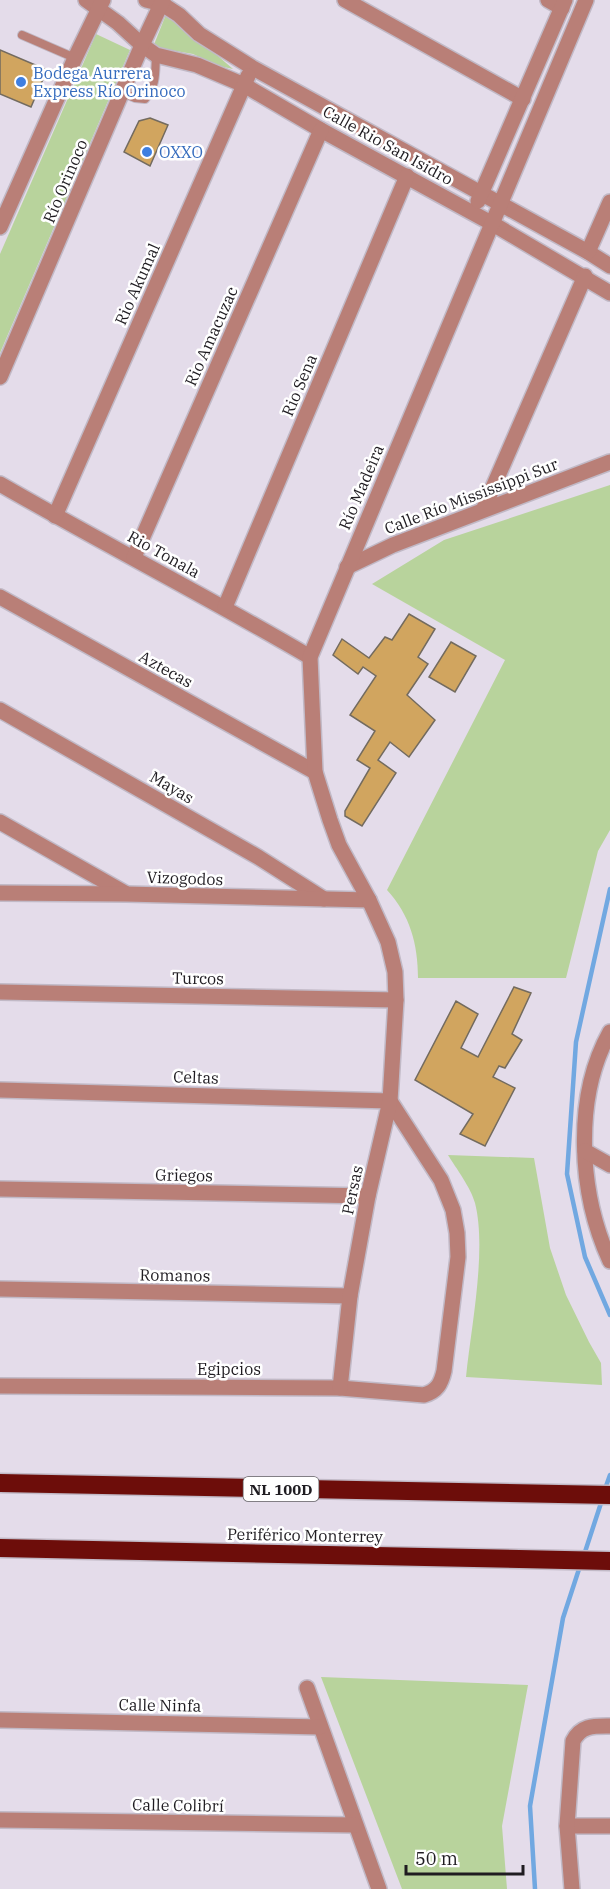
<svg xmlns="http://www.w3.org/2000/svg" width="610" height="1889" font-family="'IBM Plex Serif',serif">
<rect width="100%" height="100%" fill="#e4dcea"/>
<!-- green -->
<g fill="#b8d39c">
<polygon points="167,12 233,69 219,66 193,54 153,47"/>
<polygon points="96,34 130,50 0,353 0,254"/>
<path d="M610 485V830L598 851 566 978H418C418 944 410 915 387 890L505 660 372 584 444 540Z"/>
<path d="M448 1155 534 1158 550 1248 566 1295 589 1342 601 1363 602 1385 466 1377C471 1327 487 1250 475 1203 471 1188 456 1168 448 1155Z"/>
<polygon points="321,1677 528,1685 502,1826 507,1889 402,1889"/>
</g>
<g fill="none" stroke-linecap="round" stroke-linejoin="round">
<!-- stream -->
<g stroke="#71a8e1" stroke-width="4.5">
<polyline points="610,889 576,1042 567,1174 585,1257 610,1315"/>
<polyline points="605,1489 610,1475"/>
<polyline points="584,1555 602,1500"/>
<polyline points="535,1889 530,1806 563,1618 580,1566"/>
</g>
</g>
<!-- building -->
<g fill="#d1a55f" stroke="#736b5f" stroke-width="1.5">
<polygon points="0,50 47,70 31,107 0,94"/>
<polygon points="150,118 168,125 150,166 124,152 139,121"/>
<polygon points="409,614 435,629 418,657 428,664 407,695 435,720 409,757 390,742 378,760 396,773 362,826 345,816 345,811 370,768 357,760 375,731 350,715 376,676 363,667 358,674 333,655 342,639 369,658 385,637 392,640"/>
<polygon points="451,642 476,656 455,692 429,677"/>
<polygon points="514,987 531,993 512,1034 522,1040 505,1068 499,1066 493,1077 515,1088 485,1146 460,1134 473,1114 415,1080 456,1001 478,1014 461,1048 478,1057"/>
</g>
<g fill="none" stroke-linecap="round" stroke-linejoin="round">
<!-- service casing -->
<g stroke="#c1b9c6" stroke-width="10">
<g id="service">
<polyline points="22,35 75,58"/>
<path d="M123 93 135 98 145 99C157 86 155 71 156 55"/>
</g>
</g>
<!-- minor casing -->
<g stroke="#c1b9c6" stroke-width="18">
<g id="minor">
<polyline points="345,0 523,99"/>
<polyline points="548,0 562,8"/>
<polyline points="162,4 179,15 199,34 253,68 588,252 610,266"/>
<polyline points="142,45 156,55 197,65 244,85 321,130 493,224 610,293"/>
<polyline points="478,201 565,0"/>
<polyline points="588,252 610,202"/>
<path d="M0 484C102 543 208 597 310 657"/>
<polyline points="484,508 585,276"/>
<polyline points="55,516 248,76"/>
<polyline points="134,557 321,130"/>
<polyline points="347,567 393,545 610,462"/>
<polyline points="0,597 315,772"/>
<polyline points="225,607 407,176"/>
<polyline points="0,710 258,857 324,899"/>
<polyline points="0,822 125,893"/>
<polyline points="0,893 126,894 369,900"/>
<polyline points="0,992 396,1000"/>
<path d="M610 1032C573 1098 579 1194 610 1261"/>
<polyline points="0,1090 390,1101"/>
<polyline points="585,1151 610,1165"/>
<polyline points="0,1189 368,1196"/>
<polyline points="0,1289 350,1296"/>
<path d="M0 1386 340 1388 424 1395C437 1391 441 1384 444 1371L458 1257 457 1233 453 1210 441 1180 390 1101"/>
<polyline points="340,1388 350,1296 368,1196 390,1101 396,1000 395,972 388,942 369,900 339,845 330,820 315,772 310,657 586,0"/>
<polyline points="307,1688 379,1889"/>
<polyline points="0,1720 320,1727"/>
<polyline points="0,1820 355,1825"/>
<polyline points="567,1826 610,1826"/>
<path d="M572 1889 567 1826 573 1741C581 1725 594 1726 610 1726"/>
</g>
</g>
<!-- tertiary casing -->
<g stroke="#c1b9c6" stroke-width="18">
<g id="tertiary">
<polyline points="86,0 118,23 142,45"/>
<polyline points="146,0 162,4"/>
<polyline points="0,227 75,58 103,0"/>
<polyline points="0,377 142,45 163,0"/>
</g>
</g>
<!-- motorway casing -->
<g stroke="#c1b9c6" stroke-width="21">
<g id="motorway">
<polyline points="0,1483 610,1495"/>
<polyline points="0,1548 610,1561"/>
</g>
</g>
<!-- service -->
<use href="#service" stroke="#b97f77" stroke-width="8"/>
<!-- minor -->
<use href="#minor" stroke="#b97f77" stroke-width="15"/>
<!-- tertiary -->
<use href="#tertiary" stroke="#b97f77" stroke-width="15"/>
<!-- motorway -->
<use href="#motorway" stroke="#6d0d0a" stroke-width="18"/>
</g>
<!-- markers -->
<g fill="#3f7fe0" stroke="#fff" stroke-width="2">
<circle cx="21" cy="82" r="6"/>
<circle cx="147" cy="152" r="6"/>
</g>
<g text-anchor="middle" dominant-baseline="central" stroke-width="5" stroke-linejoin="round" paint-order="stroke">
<!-- shield labels -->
<rect fill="#fff" stroke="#626064" stroke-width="1.5" x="243.5" y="1477" width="75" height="24" rx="4.5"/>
<g font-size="15" font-weight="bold" fill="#1f1c21">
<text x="281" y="1489">NL 100D</text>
</g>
<!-- shop labels -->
<g font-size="16" fill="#366cbe" stroke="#fff" text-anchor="start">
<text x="33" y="73">Bodega Aurrera<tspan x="33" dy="18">Express Río Orinoco</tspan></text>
<text x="159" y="152">OXXO</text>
</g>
<!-- street labels -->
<g font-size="16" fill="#1f1c21" stroke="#fff">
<text transform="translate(388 145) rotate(29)">Calle Rio San Isidro</text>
<text transform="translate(65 181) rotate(-67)">Río Orinoco</text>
<text transform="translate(137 284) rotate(-66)">Rio Akumal</text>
<text transform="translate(211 336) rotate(-66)">Rio Amacuzac</text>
<text transform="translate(299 385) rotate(-67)">Rio Sena</text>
<text transform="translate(361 487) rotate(-67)">Río Madeira</text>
<text transform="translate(471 496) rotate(-21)">Calle Río Mississippi Sur</text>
<text transform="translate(164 554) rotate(29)">Rio Tonala</text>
<text transform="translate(166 669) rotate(29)">Aztecas</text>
<text transform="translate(172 787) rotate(30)">Mayas</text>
<text transform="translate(185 878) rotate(2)">Vizogodos</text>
<text transform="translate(198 978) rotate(1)">Turcos</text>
<text transform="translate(196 1077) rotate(2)">Celtas</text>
<text transform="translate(184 1175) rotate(1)">Griegos</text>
<text transform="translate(352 1190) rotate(-78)">Persas</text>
<text transform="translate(175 1275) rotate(1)">Romanos</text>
<text x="229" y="1369">Egipcios</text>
<text transform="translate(305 1535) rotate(1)">Periférico Monterrey</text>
<text transform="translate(160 1705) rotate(1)">Calle Ninfa</text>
<text transform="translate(178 1805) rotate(1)">Calle Colibrí</text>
</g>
</g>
<!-- scale -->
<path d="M406 1865v9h117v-9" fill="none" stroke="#1f1c21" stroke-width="3"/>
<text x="415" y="1865" font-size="18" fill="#1f1c21" stroke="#ffffff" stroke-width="4.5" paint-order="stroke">50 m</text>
</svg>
